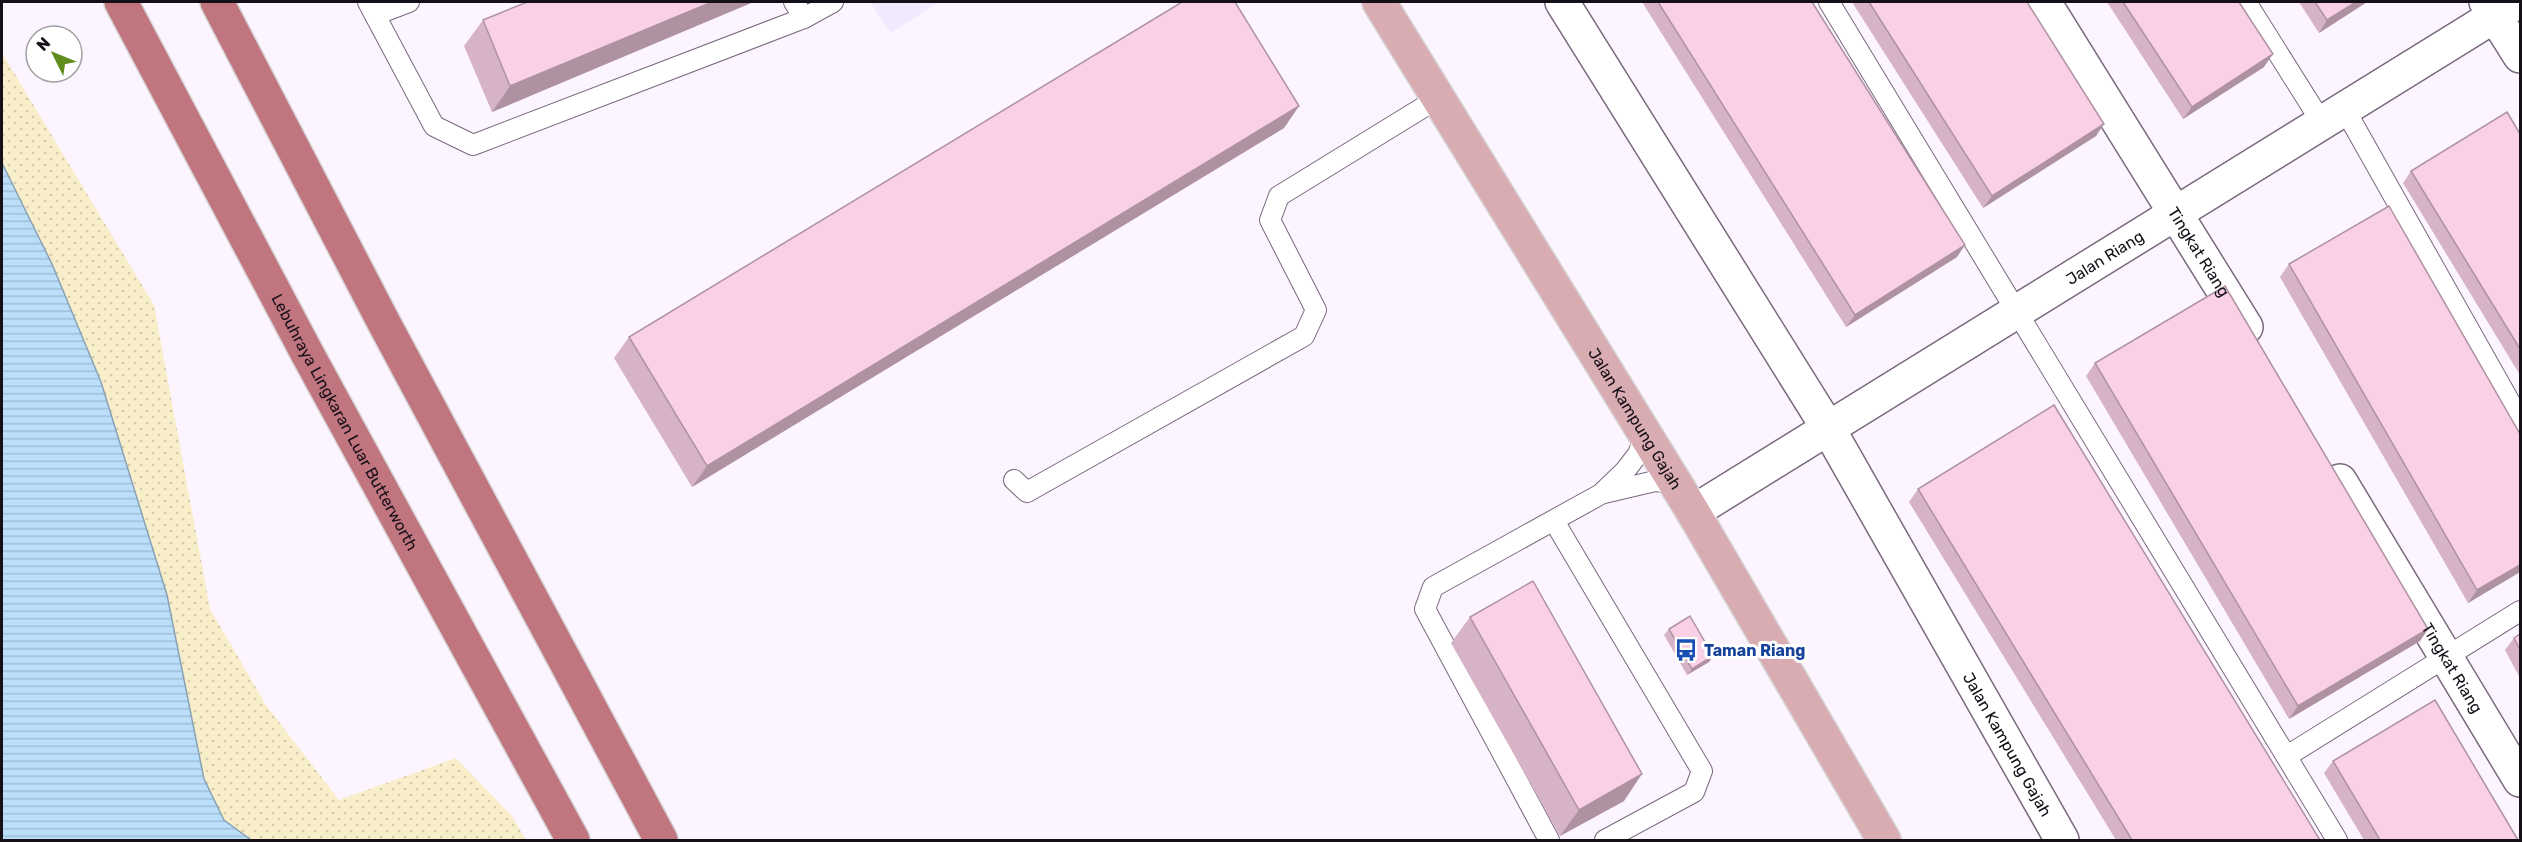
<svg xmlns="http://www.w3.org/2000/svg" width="2522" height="842" font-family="Rubik,sans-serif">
<defs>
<pattern id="sand-dots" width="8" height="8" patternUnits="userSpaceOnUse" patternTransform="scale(1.5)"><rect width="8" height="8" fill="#f8eec9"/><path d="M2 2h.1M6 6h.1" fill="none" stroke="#d4cbac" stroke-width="1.8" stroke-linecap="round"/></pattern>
<pattern id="water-rules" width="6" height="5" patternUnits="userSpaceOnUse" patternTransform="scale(1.5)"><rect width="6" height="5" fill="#bbdffb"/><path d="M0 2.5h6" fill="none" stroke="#a0bed6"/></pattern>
</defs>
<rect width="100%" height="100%" fill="#fcf5ff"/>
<!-- commercial -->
<polygon fill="#f3e9fe" points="870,2 939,2 891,33"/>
<!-- sand -->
<polygon fill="url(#sand-dots)" points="2,53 154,305 210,609 266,705 339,800 456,758 512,816 526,840 251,840 224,820 204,779 167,595 52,264 2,163"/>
<!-- water -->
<polygon fill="url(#water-rules)" stroke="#89a1b7" stroke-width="1.5" points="2,163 52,264 101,382 167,595 204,779 224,820 251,840 2,840"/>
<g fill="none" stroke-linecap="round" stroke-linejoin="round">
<!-- lane casing -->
<g stroke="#79687e" stroke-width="22">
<g id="lane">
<polyline points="368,2 434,126 473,145 804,18 833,2"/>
<polyline points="794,2 804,18"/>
<polyline points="1829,2 2337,840"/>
<polyline points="2246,2 2322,123"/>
<polyline points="375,15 409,2"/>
<polyline points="2344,108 2520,420"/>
<polyline points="1014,480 1027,492 1304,336 1316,310 1270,220 1279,196 1440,97"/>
<polyline points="1604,493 1655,481 1675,483"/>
<polyline points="1554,521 1702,771 1694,792 1605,840"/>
<polyline points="2287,756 2520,611"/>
<polyline points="1549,840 1425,609 1433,587 1601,494 1625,471 1638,454 1646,434"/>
</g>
</g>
<!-- street casing -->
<g stroke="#79687e" stroke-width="36">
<g id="street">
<path id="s1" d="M1562 2 1828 428 2062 840"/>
<path id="s2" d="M2044 2 2246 327"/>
<polyline points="2486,2 2520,56"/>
<path id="s3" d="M2340 481 2520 780"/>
<path id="s4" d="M1693 512 2517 2"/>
</g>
</g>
<!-- primary casing -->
<g stroke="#d5d4d5" stroke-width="36">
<g id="primary">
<path id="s5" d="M1379 2 1693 512 1884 840"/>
</g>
</g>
<!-- highway casing -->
<g stroke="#d5d4d5" stroke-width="36">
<g id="highway">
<path id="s6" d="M121 2 308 355 573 840"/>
<polyline points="217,2 384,323 661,840"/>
</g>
</g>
<!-- lane -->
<use href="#lane" stroke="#fff" stroke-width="20"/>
<!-- street -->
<use href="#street" stroke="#fff" stroke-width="33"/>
<!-- primary -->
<use href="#primary" stroke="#d9acb2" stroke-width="33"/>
<!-- highway -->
<use href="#highway" stroke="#c0757f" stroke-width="33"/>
</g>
<!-- wall -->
<g fill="#d6b3c6">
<polygon points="1642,2 1812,2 1957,257 1846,327"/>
<polygon points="1852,2 2027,2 2096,136 1983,208"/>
<polygon points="2107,2 2239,2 2264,67 2183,119"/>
<polygon points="2299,2 2367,2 2319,33"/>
<polygon points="751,3 492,112 464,46 483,20"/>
<polygon points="1299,106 1284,128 692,487 614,358 629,337"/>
<polygon points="2520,134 2520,375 2403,183 2411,171"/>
<polygon points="2289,264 2520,572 2468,603 2280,277"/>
<polygon points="2095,363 2428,629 2420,641 2289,719 2086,376"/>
<polygon points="1918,489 2320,840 2116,840 1909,502"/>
<polygon points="1470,617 1624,801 1560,836 1451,643"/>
<polygon points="1669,629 1713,656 1709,662 1687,675 1664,635"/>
<polygon points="2520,634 2520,678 2505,650 2514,638"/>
<polygon points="2333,761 2518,840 2364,840 2324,773"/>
</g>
<!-- shaded-wall -->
<g fill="#ae92a1">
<polygon points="712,2 753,2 751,3 492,112 510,86"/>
<polygon points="2356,2 2367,2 2319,33 2327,20"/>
<polygon points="2273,54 2264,67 2183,119 2192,107"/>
<polygon points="1299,106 1284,128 692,487 707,466"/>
<polygon points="2104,124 2096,136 1983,208 1992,196"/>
<polygon points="1965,245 1957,257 1846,327 1855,315"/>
<polygon points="2520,565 2520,572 2468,603 2477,590"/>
<polygon points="2428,629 2420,641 2289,719 2298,706"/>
<polygon points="1713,656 1709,662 1687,675 1692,669"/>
<polygon points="1642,774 1624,801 1560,836 1579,810"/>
</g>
<!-- building -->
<g fill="#f9d0e6" stroke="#ae92a1" stroke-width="1.5">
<polygon points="527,2 712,2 510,86 483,20"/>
<polygon points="1182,2 1235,2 1299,106 707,466 629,337"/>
<polygon points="1658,2 1812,2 1965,245 1855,315"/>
<polygon points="1869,2 2027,2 2104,124 1992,196"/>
<polygon points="2123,2 2239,2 2273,54 2192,107"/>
<polygon points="2315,2 2356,2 2327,20"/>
<polygon points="2507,112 2520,134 2520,349 2411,171"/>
<polygon points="2389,206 2520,434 2520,565 2477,590 2289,264"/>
<polygon points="2225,286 2428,629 2298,706 2095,363"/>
<polygon points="2054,405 2320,840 2132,840 1918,489"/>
<polygon points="1533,581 1642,774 1579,810 1470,617"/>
<polygon points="1690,616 1713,656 1692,669 1669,629"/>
<polygon points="2520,634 2520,650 2514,638"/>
<polygon points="2435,700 2518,840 2380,840 2333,761"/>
</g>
<!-- icons -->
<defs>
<g id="bus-bare" transform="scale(1.8)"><path d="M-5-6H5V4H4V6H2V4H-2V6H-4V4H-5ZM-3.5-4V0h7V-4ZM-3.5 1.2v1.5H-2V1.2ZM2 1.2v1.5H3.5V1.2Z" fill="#1a4fb4" stroke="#fff" stroke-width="2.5" paint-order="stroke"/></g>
</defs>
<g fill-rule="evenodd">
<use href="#bus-bare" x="1686" y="650"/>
</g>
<g text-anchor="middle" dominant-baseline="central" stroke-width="6" stroke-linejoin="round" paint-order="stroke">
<!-- street labels -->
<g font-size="16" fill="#150f17" stroke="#fff">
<text stroke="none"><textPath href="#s2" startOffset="294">Tingkat Riang</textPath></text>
<text stroke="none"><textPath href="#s4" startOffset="484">Jalan Riang</textPath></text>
<text stroke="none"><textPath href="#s5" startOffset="489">Jalan Kampung Gajah</textPath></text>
<text stroke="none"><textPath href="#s6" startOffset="476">Lebuhraya Lingkaran Luar Butterworth</textPath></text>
<text stroke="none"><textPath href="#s3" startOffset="218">Tingkat Riang</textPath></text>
<text stroke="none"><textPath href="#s1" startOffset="866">Jalan Kampung Gajah</textPath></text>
</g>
<!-- transit labels -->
<g font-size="16" font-weight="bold" fill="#164399" stroke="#fff" text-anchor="start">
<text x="1704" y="650">Taman Riang</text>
</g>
</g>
<!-- border -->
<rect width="2522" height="842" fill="none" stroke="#150f17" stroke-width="6"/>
<!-- north arrow -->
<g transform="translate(54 54) rotate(313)"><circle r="28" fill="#ffffff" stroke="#a19fa2" stroke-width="1.5"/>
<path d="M0-4.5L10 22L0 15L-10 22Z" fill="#608d1e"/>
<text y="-9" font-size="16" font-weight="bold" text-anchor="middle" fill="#150f17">N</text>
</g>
</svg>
